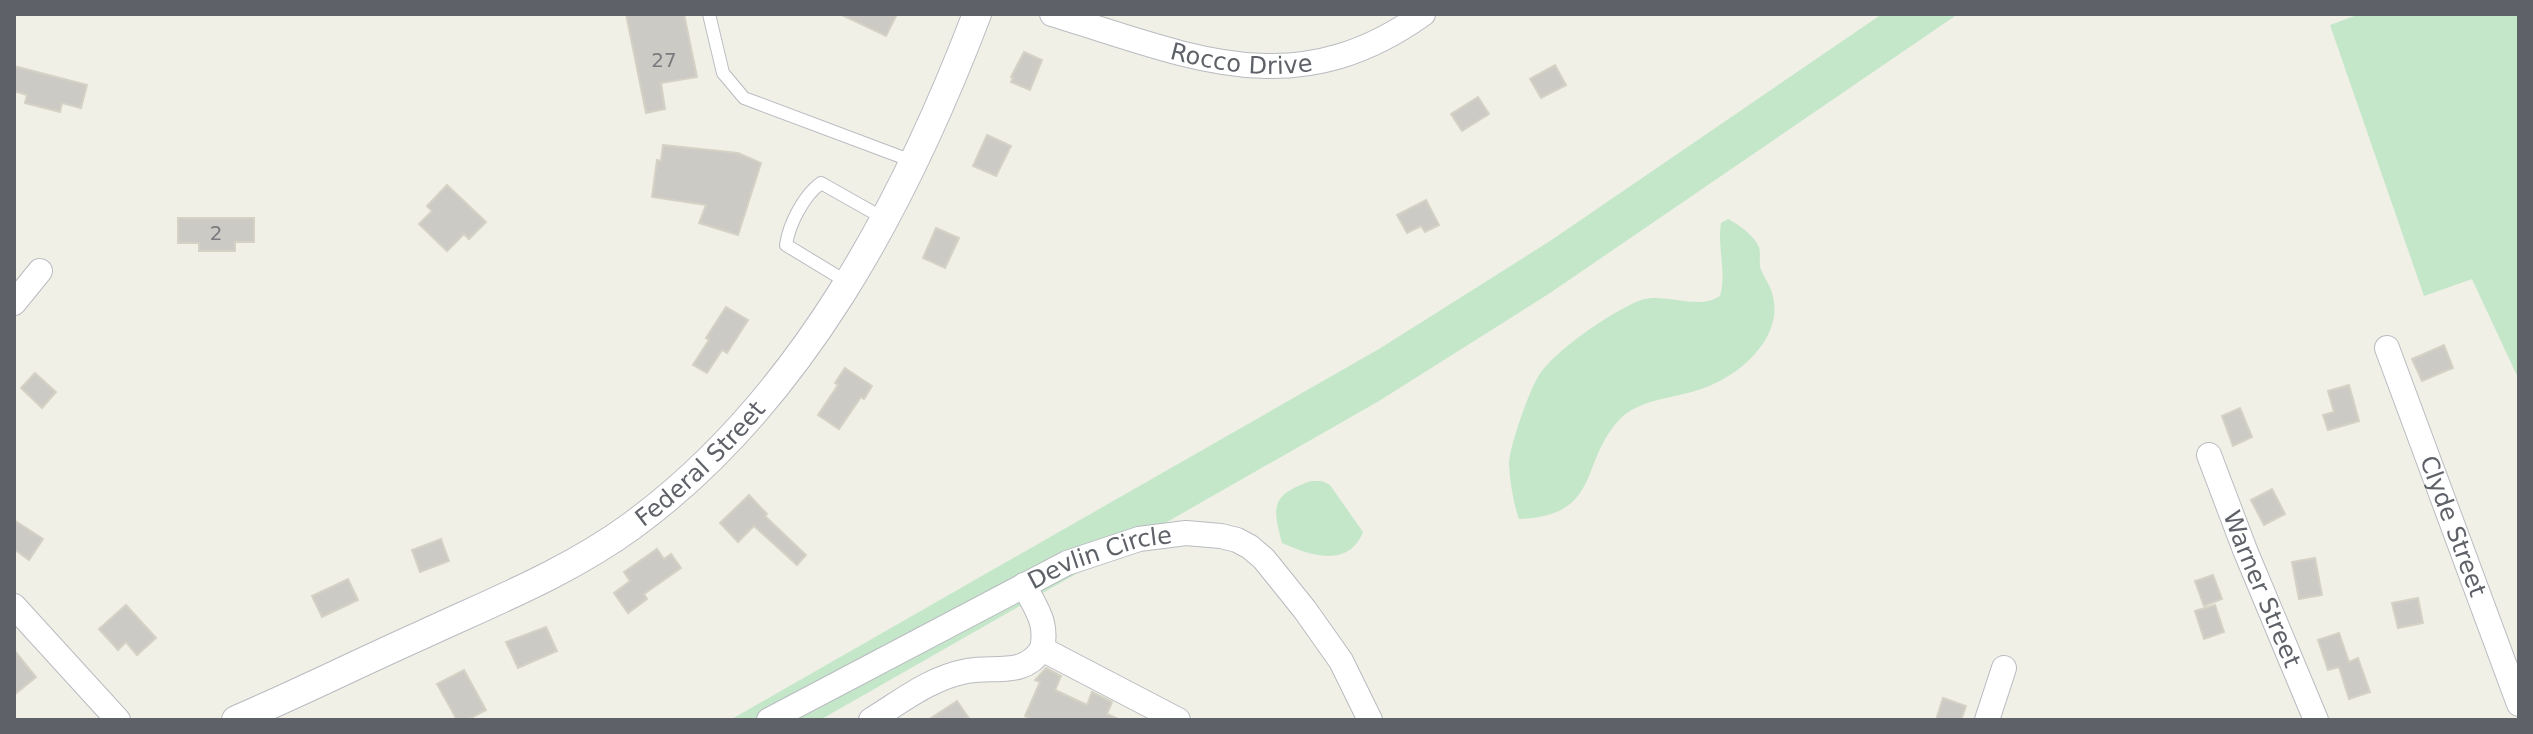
<svg xmlns="http://www.w3.org/2000/svg" width="2533" height="734" font-family="'DejaVu Sans',sans-serif">
<rect width="100%" height="100%" fill="#f0f0e7"/>
<!-- green -->
<g fill="#c4e7c9">
<polygon points="1882,14 1958,14 1550,293 1379,401 820,720 730,720 1379,349 1550,241"/>
<polygon points="2360,14 2519,14 2519,380 2472,279 2424,296 2330,25"/>
<path d="M1728 219C1738 224 1755 236 1759 247 1761 253 1759 260 1760 266 1762 275 1770 284 1772 293 1782 325 1760 353 1736 371 1724 379 1712 386 1698 390 1674 398 1637 400 1619 420 1579 463 1602 516 1519 519 1513 502 1510 482 1509 464 1509 448 1529 391 1538 377 1552 352 1614 310 1641 300 1666 292 1698 311 1720 296 1727 272 1717 248 1721 223Z"/>
<path d="M1311 481H1322L1330 485 1363 532C1348 569 1309 555 1282 543 1272 506 1271 495 1311 481Z"/>
</g>
<!-- building -->
<g fill="#cccac4" stroke="#d5d2c5" stroke-width="2">
<polygon points="626,14 684,14 697,77 661,83 665,109 646,113"/>
<polygon points="840,14 897,14 886,36"/>
<polygon points="1024,52 1042,60 1030,90 1011,82 1013,78 1011,77"/>
<polygon points="1555,65 1566,85 1541,98 1530,79"/>
<polygon points="14,66 87,85 81,108 62,103 60,112 25,103 27,95 14,91"/>
<polygon points="1478,97 1489,114 1462,131 1451,114"/>
<polygon points="987,135 1011,146 996,176 973,166"/>
<polygon points="663,145 738,153 761,163 738,235 699,223 706,205 652,197 657,160 661,161"/>
<polygon points="447,185 486,222 469,239 464,234 447,251 419,224 432,211 427,206"/>
<polygon points="1426,200 1439,225 1425,232 1421,226 1407,233 1397,215"/>
<polygon points="178,218 254,218 254,242 235,242 235,251 199,251 199,243 178,243"/>
<polygon points="936,228 959,238 945,268 923,258"/>
<polygon points="726,307 748,320 727,353 722,350 707,373 693,365 709,340 706,338"/>
<polygon points="2444,345 2453,368 2422,381 2412,359"/>
<polygon points="845,368 872,386 864,399 861,397 839,429 818,415 838,385 835,383"/>
<polygon points="35,373 56,392 42,408 21,388"/>
<polygon points="2349,385 2359,421 2328,430 2323,415 2334,412 2328,391"/>
<polygon points="2240,408 2252,437 2233,446 2222,416"/>
<polygon points="2272,489 2285,514 2264,525 2251,500"/>
<polygon points="749,495 767,514 765,516 806,555 797,565 754,526 738,542 720,523"/>
<polygon points="14,520 43,539 29,560 14,549"/>
<polygon points="441,539 449,561 420,572 412,550"/>
<polygon points="657,549 664,559 671,554 681,568 644,594 647,599 628,613 614,593 630,581 624,572"/>
<polygon points="2315,558 2322,595 2299,599 2292,562"/>
<polygon points="2213,575 2222,599 2204,606 2195,581"/>
<polygon points="348,579 358,600 322,617 312,596"/>
<polygon points="2418,598 2423,623 2398,628 2392,603"/>
<polygon points="126,605 156,638 137,655 126,642 118,650 99,629"/>
<polygon points="2215,605 2224,632 2204,639 2195,611"/>
<polygon points="546,627 557,651 518,668 506,642"/>
<polygon points="2339,633 2349,662 2358,658 2370,692 2349,699 2339,667 2328,670 2318,640"/>
<polygon points="14,650 36,677 14,695"/>
<polygon points="1046,668 1061,676 1055,690 1087,705 1092,692 1112,702 1107,714 1120,720 1033,720 1025,716 1040,682 1035,680"/>
<polygon points="464,670 486,710 467,720 457,720 437,684"/>
<polygon points="1943,698 1966,706 1961,720 1936,720"/>
<polygon points="957,701 970,720 928,720"/>
</g>
<g fill="none" stroke-linecap="round" stroke-linejoin="round">
<!-- service casing -->
<g stroke="#b9bbc0" stroke-width="14">
<g id="service">
<polyline points="709,14 723,73 744,98 912,161"/>
<path d="M847 282 786 245C789 224 804 195 821 183L883 218"/>
</g>
</g>
<!-- minor casing -->
<g stroke="#b9bbc0" stroke-width="26">
<g id="minor">
<path id="s1" d="M1052 14C1188 55 1293 107 1423 14"/>
<polyline points="14,303 40,271"/>
<path id="s2" d="M2387 348 2519 704"/>
<path id="s3" d="M2209 455 2245 550 2316 720"/>
<path d="M1024 585C1036 609 1048 622 1042 649"/>
<polyline points="14,606 118,720"/>
<path id="s4" d="M769 720 1067 563 1139 539 1186 533 1221 536 1237 540 1250 547 1264 559 1305 610 1341 661 1370 720"/>
<path d="M871 720C902 701 930 678 967 671 996 666 1024 677 1042 649L1178 720"/>
<polyline points="1987,720 2004,668"/>
</g>
</g>
<!-- tertiary casing -->
<g stroke="#b9bbc0" stroke-width="30">
<g id="tertiary">
<path id="s5" d="M236 720C299 693 361 662 424 634 495 601 569 572 633 525 801 401 904 205 977 14"/>
</g>
</g>
<!-- service -->
<use href="#service" stroke="#fff" stroke-width="12"/>
<!-- minor -->
<use href="#minor" stroke="#fff" stroke-width="24"/>
<!-- tertiary -->
<use href="#tertiary" stroke="#fff" stroke-width="28"/>
</g>
<g text-anchor="middle" dominant-baseline="central" stroke-width="8" stroke-linejoin="round" paint-order="stroke">
<!-- number labels -->
<g font-size="20" fill="#7a7b7e">
<text x="664" y="60">27</text>
<text x="216" y="233">2</text>
</g>
<!-- street labels -->
<g font-size="24" fill="#5e6167" stroke="#fff">
<text stroke="none"><textPath href="#s1" startOffset="196">Rocco Drive</textPath></text>
<text stroke="none"><textPath href="#s5" startOffset="534">Federal Street</textPath></text>
<text stroke="none"><textPath href="#s2" startOffset="190">Clyde Street</textPath></text>
<text stroke="none"><textPath href="#s4" startOffset="370">Devlin Circle</textPath></text>
<text stroke="none"><textPath href="#s3" startOffset="144">Warner Street</textPath></text>
</g>
</g>
<!-- border -->
<rect width="2533" height="734" fill="none" stroke="#5e6167" stroke-width="32"/>
</svg>
